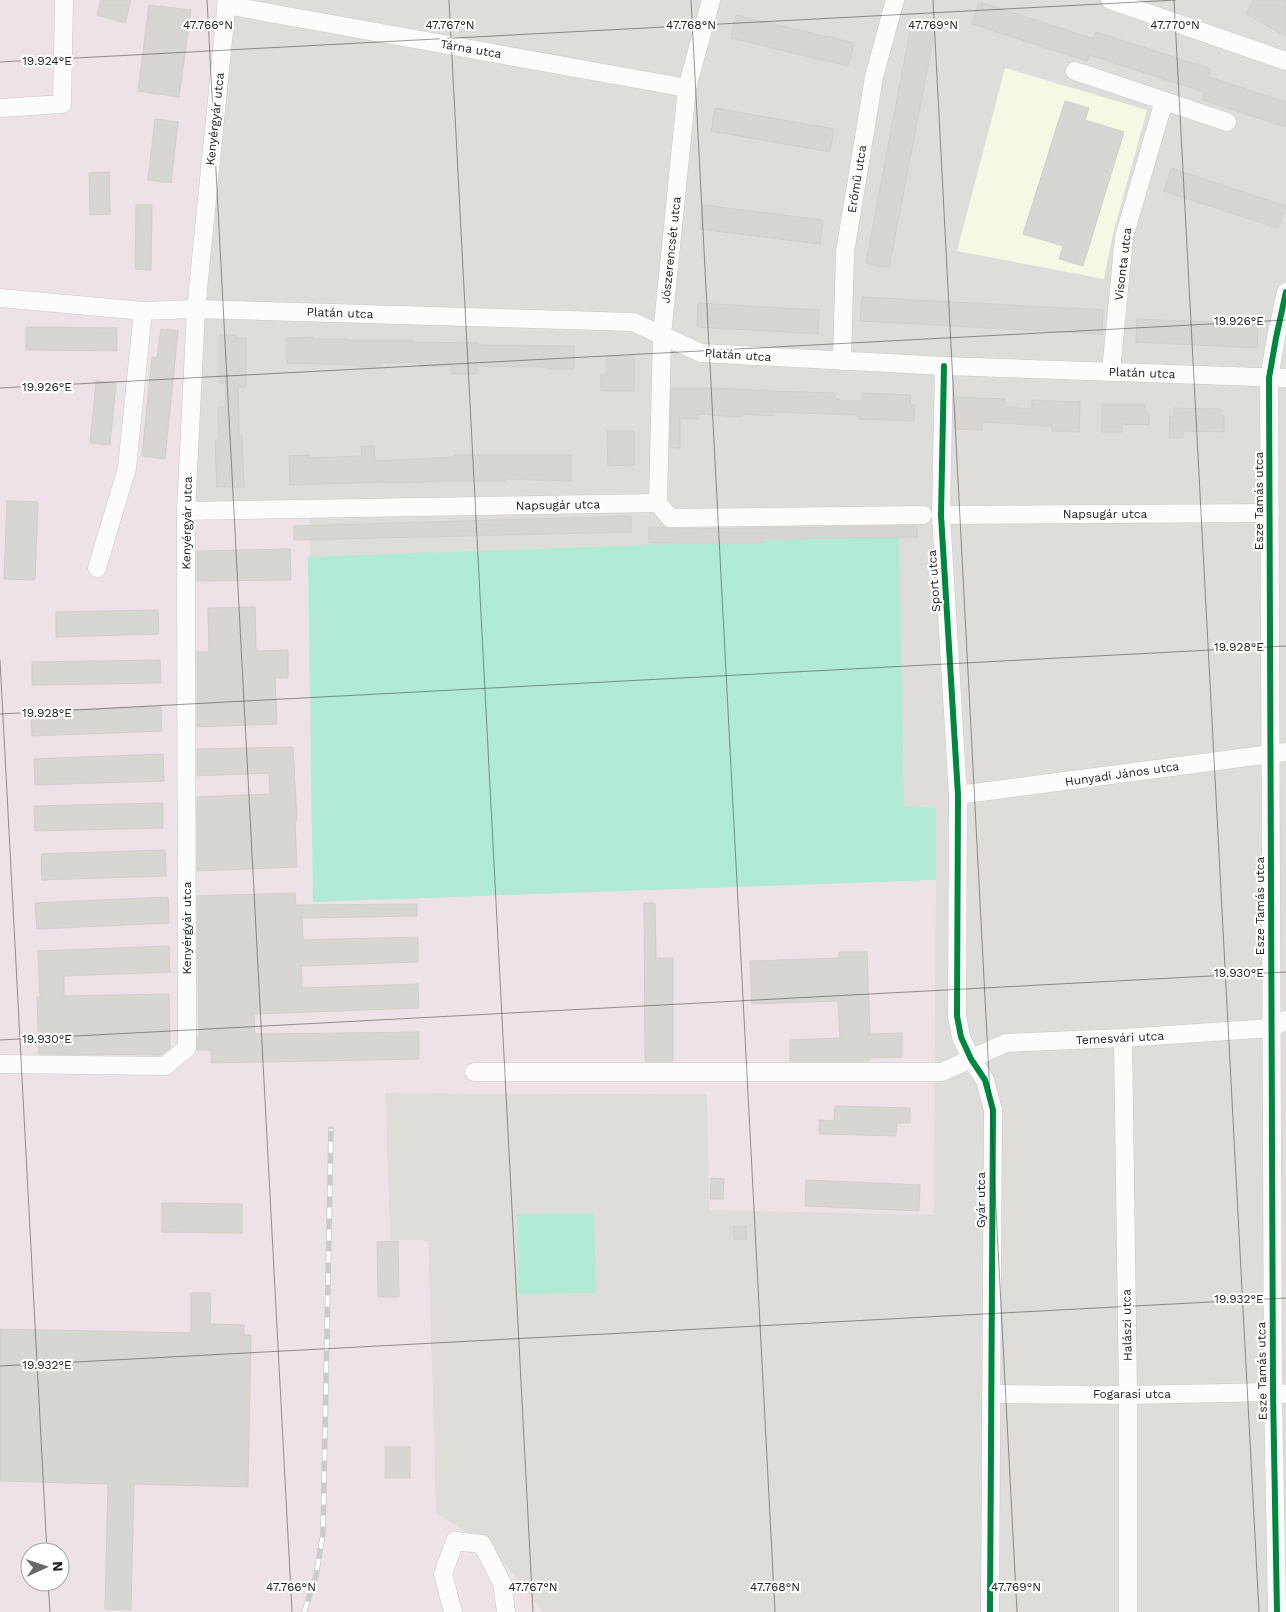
<svg xmlns="http://www.w3.org/2000/svg" width="1286" height="1612" font-family="'Work Sans',sans-serif">
<rect width="100%" height="100%" fill="#efeee9"/>
<!-- residential -->
<polygon fill="#deddda" points="227,0 1286,0 1286,1612 543,1612 493,1550 436,1513 428,1241 390,1240 385,1093 707,1094 935,880 313,902 309,509 186,511"/>
<!-- industrial -->
<path fill="#ede2e7" fill-rule="evenodd" d="M0 0H227L186 510 309 509 313 902 936 880 934 1215 709 1210 707 1094 385 1093 390 1240 428 1241 436 1513 493 1550 543 1612H0ZM30 1552H60V1582H30Z"/>
<!-- education -->
<polygon fill="#f6f7e5" points="1005,68 1147,110 1113,234 1104,279 957,251"/>
<!-- pitch -->
<g fill="#b1ead7">
<polygon points="899,536 904,806 936,808 936,880 313,902 308,557"/>
<polygon points="594,1213 596,1293 518,1294 517,1214"/>
</g>
<!-- building -->
<g fill="#d7d6d2" stroke="#d2cfca">
<polygon points="101,0 131,0 125,23 97,15"/>
<polygon points="1253,0 1286,0 1286,36 1246,14"/>
<polygon points="979,2 1094,39 1096,32 1211,69 1209,77 1286,102 1286,127 1202,100 1204,92 1089,55 1087,61 972,24"/>
<polygon points="149,5 191,10 179,97 138,91"/>
<polygon points="736,15 854,43 848,66 731,38"/>
<polygon points="911,25 935,29 889,268 866,263"/>
<polygon points="1065,101 1089,108 1085,120 1124,132 1083,266 1059,259 1063,246 1023,234"/>
<polygon points="715,108 834,129 830,152 711,131"/>
<polygon points="155,119 178,122 171,183 148,180"/>
<polygon points="1171,168 1286,206 1278,228 1164,191"/>
<polygon points="109,172 110,214 90,215 89,173"/>
<polygon points="136,205 152,205 151,270 135,269"/>
<polygon points="703,205 823,220 820,244 700,229"/>
<polygon points="862,297 1103,310 1102,334 860,321"/>
<polygon points="698,303 819,310 818,334 697,327"/>
<polygon points="1137,319 1258,324 1257,348 1136,342"/>
<polygon points="26,327 117,328 117,351 26,350"/>
<polygon points="161,329 178,331 165,459 142,456 152,357 157,358"/>
<polygon points="219,335 236,335 236,338 246,338 246,387 238,387 239,436 242,436 244,487 217,487 215,440 219,440 218,407 225,407 226,383 219,383"/>
<polygon points="314,337 314,339 347,339 347,340 412,340 412,342 477,343 477,345 574,346 574,369 549,369 549,367 477,366 477,374 451,374 451,366 419,366 419,362 380,363 380,366 357,367 357,365 287,363 287,338"/>
<polygon points="607,356 634,356 634,391 601,391 601,375 607,375"/>
<polygon points="96,381 116,383 110,445 90,443"/>
<polygon points="671,388 719,388 770,391 835,393 835,399 839,399 839,401 863,401 863,393 911,395 910,404 915,405 914,421 858,419 858,415 774,412 773,416 742,414 742,417 698,414 698,419 680,418 680,448 670,447"/>
<polygon points="956,397 1005,399 1005,407 1032,409 1032,400 1080,402 1079,432 1052,431 1052,426 982,422 982,430 955,429"/>
<polygon points="1102,404 1145,404 1145,413 1149,413 1149,425 1122,424 1122,432 1102,432"/>
<polygon points="1174,408 1221,409 1221,416 1224,416 1224,432 1183,431 1183,438 1169,438 1170,416 1174,417"/>
<polygon points="607,431 634,431 634,465 608,466"/>
<polygon points="361,446 374,446 375,461 454,457 454,455 571,455 571,481 505,479 505,481 440,481 416,483 416,482 385,483 385,482 290,485 289,456 309,455 309,458 362,456"/>
<polygon points="7,501 38,502 35,580 4,579"/>
<polygon points="631,516 631,532 294,540 294,526"/>
<polygon points="917,526 917,537 763,539 763,543 649,543 649,527 664,527 670,529"/>
<polygon points="290,549 291,580 197,581 197,551"/>
<polygon points="255,607 256,651 288,650 288,678 275,678 277,724 197,727 197,652 209,652 208,608"/>
<polygon points="158,610 159,634 56,637 56,612"/>
<polygon points="160,660 161,683 32,685 32,662"/>
<polygon points="161,707 162,731 32,736 31,711"/>
<polygon points="293,747 297,821 295,821 297,867 197,871 197,797 270,794 269,773 197,776 197,749"/>
<polygon points="163,754 164,781 35,785 34,759"/>
<polygon points="163,803 163,828 35,831 34,806"/>
<polygon points="165,850 166,876 42,880 41,854"/>
<polygon points="295,893 296,905 417,904 417,916 302,918 303,940 418,937 418,962 301,966 302,988 418,984 419,1008 254,1014 255,1034 419,1032 419,1059 211,1063 211,1050 197,1050 198,1036 199,1036 197,896"/>
<polygon points="168,897 169,923 37,929 35,903"/>
<polygon points="644,903 655,903 656,958 673,958 673,1061 645,1061"/>
<polygon points="169,946 170,972 64,976 64,996 169,994 170,1048 161,1055 39,1054 37,997 40,997 38,951"/>
<polygon points="839,952 867,952 870,1034 902,1033 902,1057 869,1058 869,1061 790,1061 790,1040 840,1038 838,1001 752,1004 750,961 839,958"/>
<polygon points="835,1106 910,1108 910,1123 897,1123 896,1136 819,1134 819,1120 834,1121"/>
<polygon points="711,1178 724,1179 723,1199 710,1199"/>
<polygon points="806,1180 920,1185 919,1211 805,1206"/>
<polygon points="162,1203 242,1204 242,1233 162,1232"/>
<polygon points="746,1226 747,1239 734,1240 733,1227"/>
<polygon points="398,1241 399,1297 378,1297 377,1242"/>
<polygon points="191,1293 211,1293 210,1324 244,1325 244,1335 251,1335 248,1487 134,1484 131,1610 105,1609 108,1484 0,1481 0,1329 191,1333"/>
<rect x="385" y="1447" width="25" height="31"/>
</g>
<g fill="none" stroke-linecap="round" stroke-linejoin="round">
<!-- minor casing -->
<g stroke="#c8c8c5" stroke-width="19">
<g id="minor">
<polyline points="1110,0 1286,61"/>
<polyline points="226,5 687,88"/>
<polyline points="1075,71 1227,122"/>
<polyline points="0,108 62,104 64,0"/>
<polyline points="0,298 143,311 196,309 633,322 701,353 944,366 1286,378"/>
<polyline points="842,361 845,252 874,77 895,0"/>
<polyline points="944,366 941,515 958,795 957,1016 961,1037 971,1059 985,1080 993,1110 990,1612"/>
<polyline points="1111,372 1124,237 1164,101"/>
<polyline points="658,503 662,335 687,88 711,0"/>
<polyline points="186,511 658,503 670,518 923,515"/>
<polyline points="941,515 1270,513"/>
<polyline points="97,568 127,468 143,311"/>
<polyline points="958,795 1286,752"/>
<polyline points="1123,1038 1128,1395 1128,1612"/>
<polyline points="0,1064 165,1066 187,1048 186,511 196,309 227,0"/>
<polyline points="474,1072 942,1072 1006,1043 1123,1038 1271,1028 1286,1020"/>
<polyline points="991,1394 1128,1395 1273,1392 1286,1394"/>
<polyline points="453,1612 443,1574 455,1541 482,1544 502,1583 506,1612"/>
<polyline points="1277,1612 1273,1392 1269,378 1276,338 1286,292"/>
</g>
</g>
<!-- minor -->
<use href="#minor" stroke="#fdfcfc" stroke-width="18"/>
<!-- rail casing -->
<g stroke="#cbcbca" stroke-width="5.5">
<polyline id="rail" points="304,1612 316,1576 323,1533 331,1129"/>
</g>
<!-- rail -->
<use href="#rail" stroke="#fff" stroke-width="4" stroke-dasharray="11" stroke-linecap="butt"/>
<!-- cycleway casing -->
<g stroke="#fff" stroke-width="9">
<g id="cycleway">
<polyline points="944,366 941,515 958,795 957,1016 961,1037 971,1059 985,1080 993,1110 990,1612"/>
<polyline points="1277,1612 1273,1392 1269,378 1276,338 1286,292"/>
</g>
</g>
<!-- cycleway -->
<use href="#cycleway" stroke="#00873e" stroke-width="6"/>
</g>
<!-- ticks -->
<path fill="none" stroke="#212121" stroke-width="1" stroke-opacity="0.45" d="M207 0 292 1612M449 0 533 1612M691 0 775 1612M933 0 1017 1612M1174 0 1259 1612M0 62 1176 0M0 388 1286 320M0 660 47 1552M0 714 1286 646M0 1040 1286 972M0 1366 1286 1298M48 1582 50 1612"/>
<g text-anchor="middle" dominant-baseline="central" stroke-width="4.5" stroke-linejoin="round" paint-order="stroke">
<!-- street labels -->
<g font-size="12" fill="#212121" stroke="#fff">
<text transform="translate(471 49) rotate(10)">Tárna utca</text>
<text transform="translate(215 119) rotate(-84)">Kenyérgyár utca</text>
<text transform="translate(857 179) rotate(-81)">Erőmű utca</text>
<text transform="translate(671 250) rotate(-84)">Jószerencsét utca</text>
<text transform="translate(1123 264) rotate(-83)">Visonta utca</text>
<text transform="translate(340 313) rotate(2)">Platán utca</text>
<text transform="translate(738 355) rotate(4)">Platán utca</text>
<text transform="translate(1142 373) rotate(2)">Platán utca</text>
<text transform="translate(1259 501) rotate(-90)">Esze Tamás utca</text>
<text transform="translate(558 505) rotate(-1)">Napsugár utca</text>
<text x="1105" y="514">Napsugár utca</text>
<text transform="translate(187 523) rotate(-89)">Kenyérgyár utca</text>
<text transform="translate(934 581) rotate(-94)">Sport utca</text>
<text transform="translate(1122 774) rotate(-8)">Hunyadi János utca</text>
<text transform="translate(1260 906) rotate(-90)">Esze Tamás utca</text>
<text transform="translate(187 928) rotate(-90)">Kenyérgyár utca</text>
<text transform="translate(1120 1038) rotate(-3)">Temesvári utca</text>
<text transform="translate(981 1200) rotate(-90)">Gyár utca</text>
<text transform="translate(1127 1325) rotate(-91)">Halászi utca</text>
<text transform="translate(1262 1371) rotate(-91)">Esze Tamás utca</text>
<text x="1132" y="1394">Fogarasi utca</text>
</g>
</g>
<g font-size="12" text-anchor="middle" fill="#212121" stroke="#fff" stroke-width="4.5" stroke-linejoin="round" paint-order="stroke">
<text x="208" y="29">47.766°N</text>
<text x="450" y="29">47.767°N</text>
<text x="691" y="29">47.768°N</text>
<text x="933" y="29">47.769°N</text>
<text x="1175" y="29">47.770°N</text>
<text x="47" y="65">19.924°E</text>
<text x="1239" y="325">19.926°E</text>
<text x="47" y="391">19.926°E</text>
<text x="1239" y="651">19.928°E</text>
<text x="47" y="717">19.928°E</text>
<text x="1239" y="977">19.930°E</text>
<text x="47" y="1043">19.930°E</text>
<text x="1239" y="1303">19.932°E</text>
<text x="47" y="1369">19.932°E</text>
<text x="291" y="1591">47.766°N</text>
<text x="533" y="1591">47.767°N</text>
<text x="775" y="1591">47.768°N</text>
<text x="1016" y="1591">47.769°N</text>
</g>
<!-- north arrow -->
<g transform="translate(45 1567) rotate(87)"><circle r="24" fill="#ffffff" stroke="#a6a6a6"/>
<path d="M0-4L9 19L0 12L-9 19Z" fill="#696967"/>
<text y="-8" font-size="14" font-weight="bold" text-anchor="middle" fill="#212121">N</text>
</g>
</svg>
